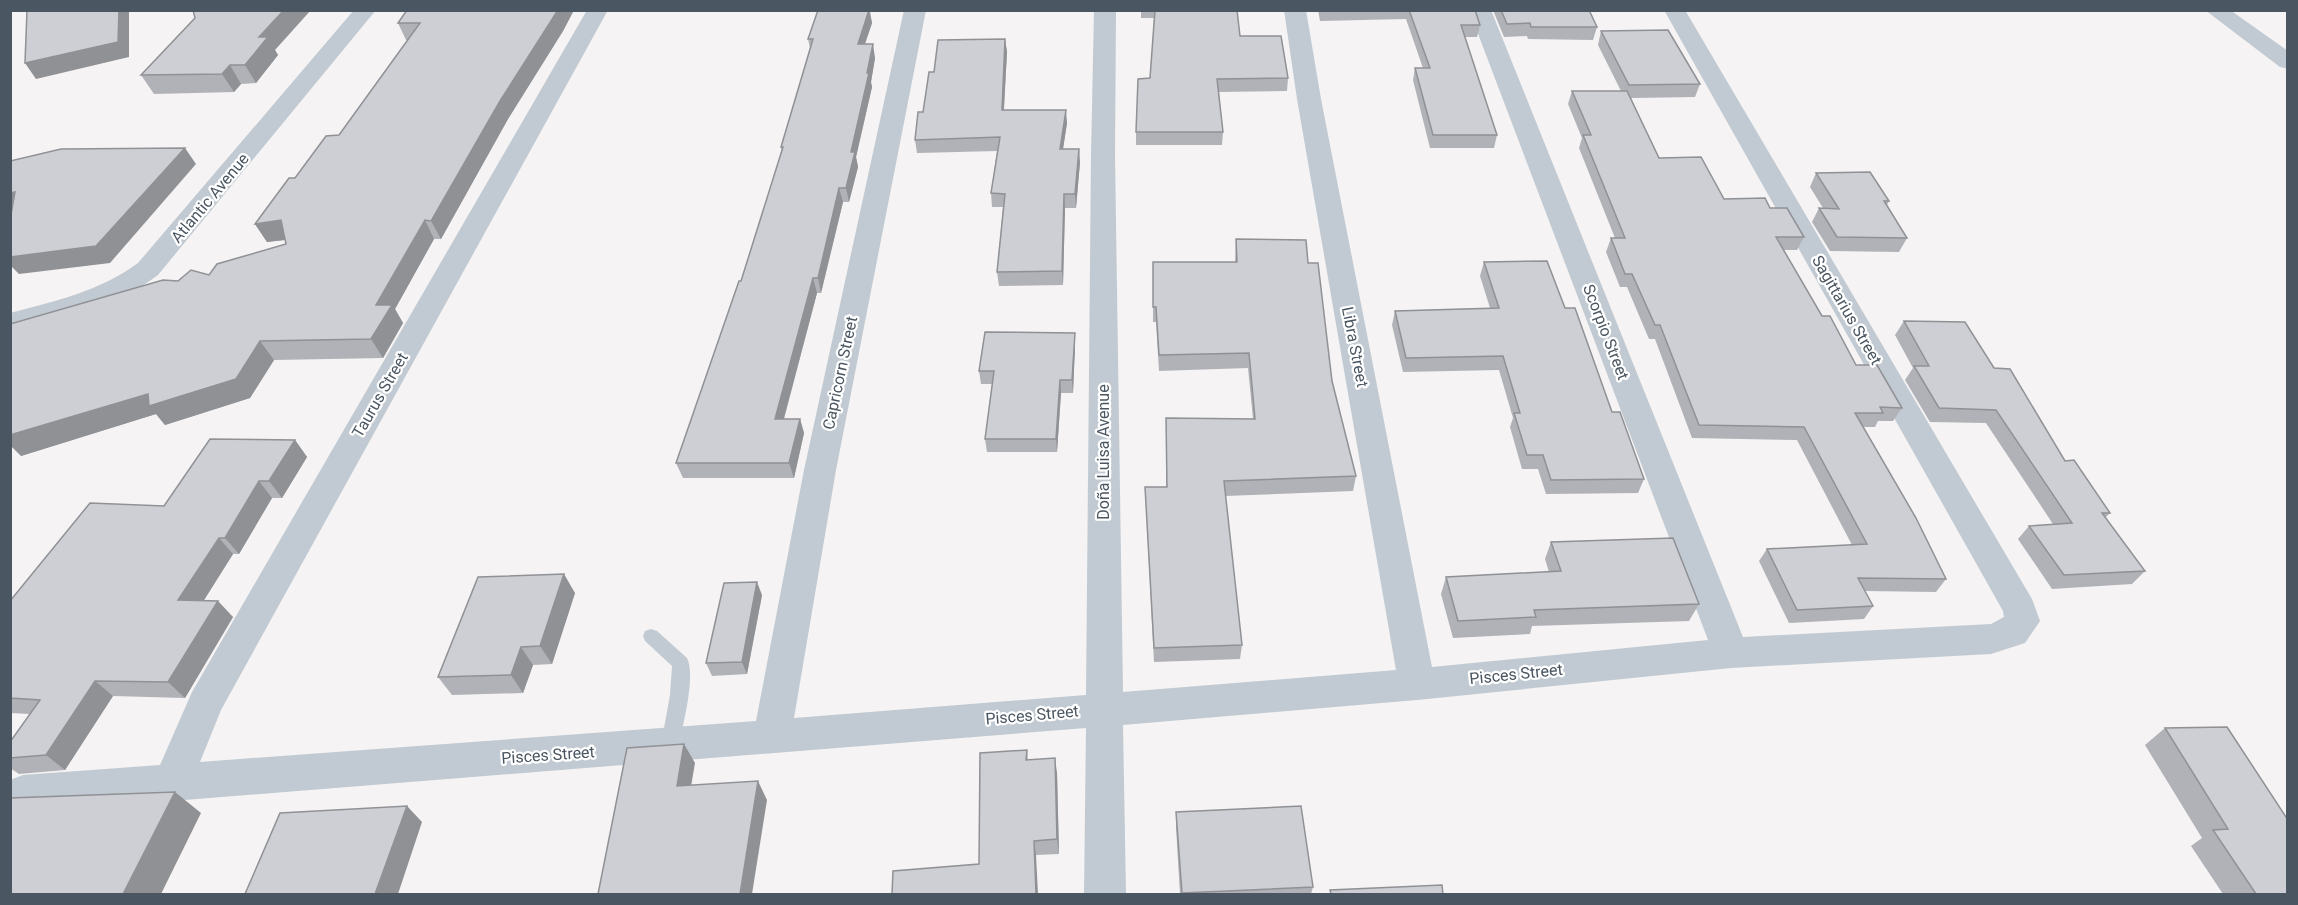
<svg xmlns="http://www.w3.org/2000/svg" width="2298" height="905" font-family="Roboto,sans-serif">
<rect width="100%" height="100%" fill="#f5f3f3"/>
<g fill="none" stroke-linecap="round" stroke-linejoin="round">
<!-- lane -->
<path fill="#c1cad2" fill-rule="evenodd" d="M651 629 657 631 687 658C696 676 683 724 679 745L676 751 670 753 664 751 661 745 670 695 672 666 645 641 643 636 645 631Z"/>
<!-- street -->
<g fill="#c1cad2" fill-rule="evenodd">
<path d="M354 10H376L158 275C114 308 62 318 10 332V313C56 301 100 291 138 263Z"/>
<polygon points="587,10 608,10 221,710 200,762 756,721 804,470 904,10 926,10 836,470 794,718 1086,695 1091,155 1094,10 1116,10 1115,155 1123,692 1396,670 1297,99 1284,10 1306,10 1321,99 1432,667 1708,640 1469,10 1491,10 1743,637 1991,624 2004,617 2003,611 1664,10 1685,10 2032,599 2040,621 2025,643 1991,654 1731,668 1417,700 1123,725 1126,894 1084,894 1086,728 172,801 23,811 10,806 10,780 23,775 160,765 192,692"/>
<polygon points="2205,10 2230,10 2288,51 2288,69 2280,67"/>
</g>
</g>
<!-- wall -->
<g fill="#b0b2b7">
<polygon points="407,10 574,10 563,31 508,119 441,239 434,239 395,309 403,323 383,358 274,360 250,398 165,425 156,414 21,456 178,281 209,275 286,244 285,240 267,242 255,224 295,178 339,135 408,40 406,40 398,23"/>
<polygon points="818,10 870,10 872,23 865,44 875,58 871,82 872,87 856,157 858,167 849,202 843,202 821,293 817,293 784,419 800,419 804,433 794,478 683,478 676,463 741,281 782,152 781,147 810,48 808,39"/>
<polygon points="1141,10 1237,10 1240,36 1288,78 1287,91 1219,92 1223,132 1222,145 1136,145 1136,132 1150,78 1154,18 1141,18"/>
<polygon points="1318,10 1475,10 1480,25 1477,37 1465,37 1497,135 1494,148 1430,148 1413,80 1415,68 1423,68 1406,19 1320,21"/>
<polygon points="1493,10 1589,10 1597,27 1593,40 1528,39 1527,36 1504,37"/>
<polygon points="1601,31 1700,84 1695,97 1631,98 1659,158 1724,199 1770,208 1804,237 1797,250 1784,250 1822,316 1856,365 1902,408 1893,421 1878,421 1875,427 1863,427 1946,579 1936,592 1865,591 1873,606 1864,619 1789,623 1759,561 1767,549 1852,545 1797,440 1692,438 1655,339 1649,339 1627,287 1620,287 1606,252 1611,238 1615,238 1579,148 1582,138 1568,104 1572,91 1621,91 1598,45"/>
<polygon points="1005,39 1007,52 1004,110 1067,123 1063,149 1080,162 1076,208 1065,208 1063,285 999,286 997,272 1003,207 992,207 991,193 997,151 917,153 915,140 934,72"/>
<polygon points="275,50 278,55 256,83 241,84 234,92 154,94 141,75"/>
<polygon points="1816,173 1889,201 1887,205 1907,238 1899,252 1830,251 1812,222 1819,208 1823,208 1810,187"/>
<polygon points="1236,239 1308,263 1332,381 1356,476 1353,491 1225,496 1242,645 1240,659 1154,662 1145,487 1166,487 1166,418 1253,419 1248,368 1159,371 1156,322 1153,322 1153,262 1235,262"/>
<polygon points="1484,262 1565,308 1612,412 1644,479 1638,493 1546,494 1538,469 1522,469 1510,427 1513,418 1499,370 1403,372 1392,325 1395,311 1490,308 1480,276"/>
<polygon points="1904,321 1994,368 2065,461 2110,513 2105,518 2145,571 2132,584 2052,589 2018,539 2029,526 2053,524 1986,423 1930,422 1905,380 1913,368 1895,335"/>
<polygon points="1075,346 1073,393 1061,393 1057,452 987,452 985,439 992,384 981,384 979,371"/>
<polygon points="295,440 307,457 282,498 272,498 239,554 233,554 204,600 233,617 185,698 113,696 65,770 19,774 10,768 10,742 30,714 10,713 10,601 164,506"/>
<polygon points="1551,542 1699,604 1689,621 1532,626 1530,634 1453,638 1441,594 1446,577 1549,572 1545,559"/>
<polygon points="575,593 552,664 533,665 523,693 452,695 438,677"/>
<polygon points="762,595 747,674 712,676 706,663"/>
<polygon points="2165,728 2288,894 2223,894 2191,846 2202,838 2145,745"/>
<polygon points="1027,750 1028,760 1057,773 1059,854 1036,855 979,864"/>
<polygon points="1176,812 1313,887 1311,894 1180,894 1176,828"/>
</g>
<!-- shaded-wall -->
<g fill="#909195">
<polygon points="119,10 129,11 129,57 36,79 25,63"/>
<polygon points="284,10 311,10 275,50 278,55 256,83 245,65 259,37"/>
<polygon points="558,10 574,10 563,31 508,119 441,239 431,221 500,101"/>
<polygon points="869,10 872,23 860,58 858,44"/>
<polygon points="1005,39 1007,52 1003,123 1002,110"/>
<polygon points="873,44 875,58 871,82 872,87 856,157 858,167 849,202 846,188 851,152"/>
<polygon points="230,65 241,84 234,92 222,74"/>
<polygon points="1066,110 1067,123 1061,162 1060,149"/>
<polygon points="185,148 196,164 110,263 19,274 10,265 10,257"/>
<polygon points="1079,149 1080,162 1076,208 1075,194"/>
<polygon points="839,188 843,202 821,293 818,278"/>
<polygon points="15,192 29,208 10,213 10,193"/>
<polygon points="1064,194 1065,208 1063,285 1062,271"/>
<polygon points="281,220 293,239 267,242 255,224"/>
<polygon points="425,220 434,239 395,309 403,323 383,358 371,339 376,305"/>
<polygon points="813,278 817,293 780,433 775,419"/>
<polygon points="1075,333 1075,346 1073,393 1072,380"/>
<polygon points="260,341 274,360 250,398 165,425 156,414 21,456 10,445 10,435"/>
<polygon points="1060,380 1061,393 1057,452 1056,439"/>
<polygon points="800,419 804,433 794,478 789,463"/>
<polygon points="295,440 307,457 282,498 269,481"/>
<polygon points="259,481 272,498 239,554 225,538"/>
<polygon points="219,538 233,554 194,616 178,600"/>
<polygon points="564,574 575,593 552,664 540,646"/>
<polygon points="757,582 762,595 747,674 742,662"/>
<polygon points="218,601 233,617 185,698 168,682"/>
<polygon points="521,647 533,665 523,693 511,675"/>
<polygon points="95,681 113,696 65,770 46,755"/>
<polygon points="684,744 695,763 688,804 677,786"/>
<polygon points="1055,758 1057,773 1059,854 1057,839"/>
<polygon points="758,781 767,800 752,894 740,894"/>
<polygon points="175,792 201,813 161,894 123,894"/>
<polygon points="407,806 422,822 398,894 375,894"/>
<polygon points="1034,841 1036,855 1038,894 1036,894"/>
</g>
<!-- building -->
<g fill="#cdcfd5" stroke="#909195" stroke-width="1.5">
<polygon points="27,10 119,10 118,42 25,63"/>
<polygon points="193,10 284,10 259,37 268,37 245,65 230,65 222,74 141,75 195,18"/>
<polygon points="407,10 558,10 500,101 431,221 425,220 376,305 392,305 371,339 260,341 236,379 149,406 148,394 10,435 10,324 163,280 178,281 191,270 209,275 217,264 286,244 281,220 255,224 289,178 295,178 326,136 339,135 420,23 398,23"/>
<polygon points="818,10 869,10 858,44 873,44 867,73 869,73 851,152 855,152 846,188 839,188 818,278 813,278 775,419 800,419 789,463 676,463 739,281 741,281 783,147 781,147 813,39 808,39"/>
<polygon points="1155,10 1237,10 1240,36 1281,36 1288,78 1217,79 1223,132 1136,132 1138,79 1150,78"/>
<polygon points="1409,10 1475,10 1480,25 1461,25 1497,135 1433,135 1415,68 1430,68"/>
<polygon points="1501,10 1589,10 1597,27 1531,27 1530,23 1507,24"/>
<polygon points="1668,30 1700,84 1629,85 1601,31"/>
<polygon points="1005,39 1002,110 1066,110 1060,149 1079,149 1075,194 1064,194 1062,271 997,272 1005,194 991,193 1000,137 915,140 918,112 923,112 929,72 934,72 938,40"/>
<polygon points="1572,91 1627,91 1659,158 1701,157 1724,199 1765,198 1770,208 1787,208 1804,237 1776,237 1822,316 1830,316 1856,365 1877,365 1902,408 1880,407 1883,413 1855,413 1916,518 1946,579 1858,578 1873,606 1797,610 1767,549 1867,544 1804,427 1699,425 1660,325 1655,325 1632,274 1625,274 1611,238 1625,238 1583,135 1591,135"/>
<polygon points="185,148 96,246 10,257 10,220 15,192 10,193 10,161 61,149"/>
<polygon points="1870,172 1889,201 1884,201 1907,238 1837,237 1819,208 1839,209 1816,173"/>
<polygon points="1236,239 1306,240 1308,263 1318,263 1332,381 1356,476 1224,481 1242,645 1154,648 1145,487 1167,487 1166,418 1255,419 1249,353 1159,355 1156,307 1153,307 1153,262 1237,262"/>
<polygon points="1547,261 1565,308 1575,308 1612,412 1620,412 1644,479 1551,480 1543,455 1527,455 1514,413 1520,413 1503,356 1406,358 1395,311 1499,308 1484,262"/>
<polygon points="1904,321 1965,322 1994,368 2010,369 2065,461 2074,460 2110,513 2102,513 2145,571 2064,575 2029,526 2072,523 1996,410 1939,408 1914,366 1929,366"/>
<polygon points="985,332 1075,333 1072,380 1060,380 1056,439 985,439 994,371 979,371"/>
<polygon points="210,439 295,440 269,481 259,481 225,538 219,538 178,600 218,601 168,682 95,681 46,755 10,758 10,742 40,700 10,698 10,601 90,503 164,506"/>
<polygon points="1673,538 1699,604 1534,610 1536,617 1458,621 1446,577 1561,571 1551,542"/>
<polygon points="564,574 540,646 521,647 511,675 438,677 478,577"/>
<polygon points="757,582 742,662 706,663 724,583"/>
<polygon points="2227,727 2288,820 2288,894 2256,894 2213,830 2228,829 2165,728"/>
<polygon points="684,744 677,786 758,781 740,894 598,894 627,748"/>
<polygon points="1027,750 1026,760 1055,758 1057,839 1034,841 1036,894 892,894 893,871 979,864 980,753"/>
<polygon points="175,792 123,894 10,894 10,798"/>
<polygon points="407,806 375,894 245,894 280,813"/>
<polygon points="1301,806 1313,887 1182,893 1176,812"/>
<polygon points="1442,885 1443,894 1331,894 1330,890"/>
</g>
<g text-anchor="middle" dominant-baseline="central" stroke-width="4.5" stroke-linejoin="round" paint-order="stroke">
<!-- street labels -->
<g font-size="16" fill="#4a5661" stroke="#fff">
<text transform="translate(210 198) rotate(-50)">Atlantic Avenue</text>
<text transform="translate(1847 310) rotate(60)">Sagittarius Street</text>
<text transform="translate(1606 332) rotate(69)">Scorpio Street</text>
<text transform="translate(1355 347) rotate(79)">Libra Street</text>
<text transform="translate(840 373) rotate(-78)">Capricorn Street</text>
<text transform="translate(380 395) rotate(-60)">Taurus Street</text>
<text transform="translate(1103 452) rotate(-90)">Doña Luisa Avenue</text>
<text transform="translate(1516 674) rotate(-6)">Pisces Street</text>
<text transform="translate(1032 715) rotate(-5)">Pisces Street</text>
<text transform="translate(548 755) rotate(-4)">Pisces Street</text>
</g>
</g>
<!-- border -->
<rect width="2298" height="905" fill="none" stroke="#4a5661" stroke-width="24"/>
</svg>
